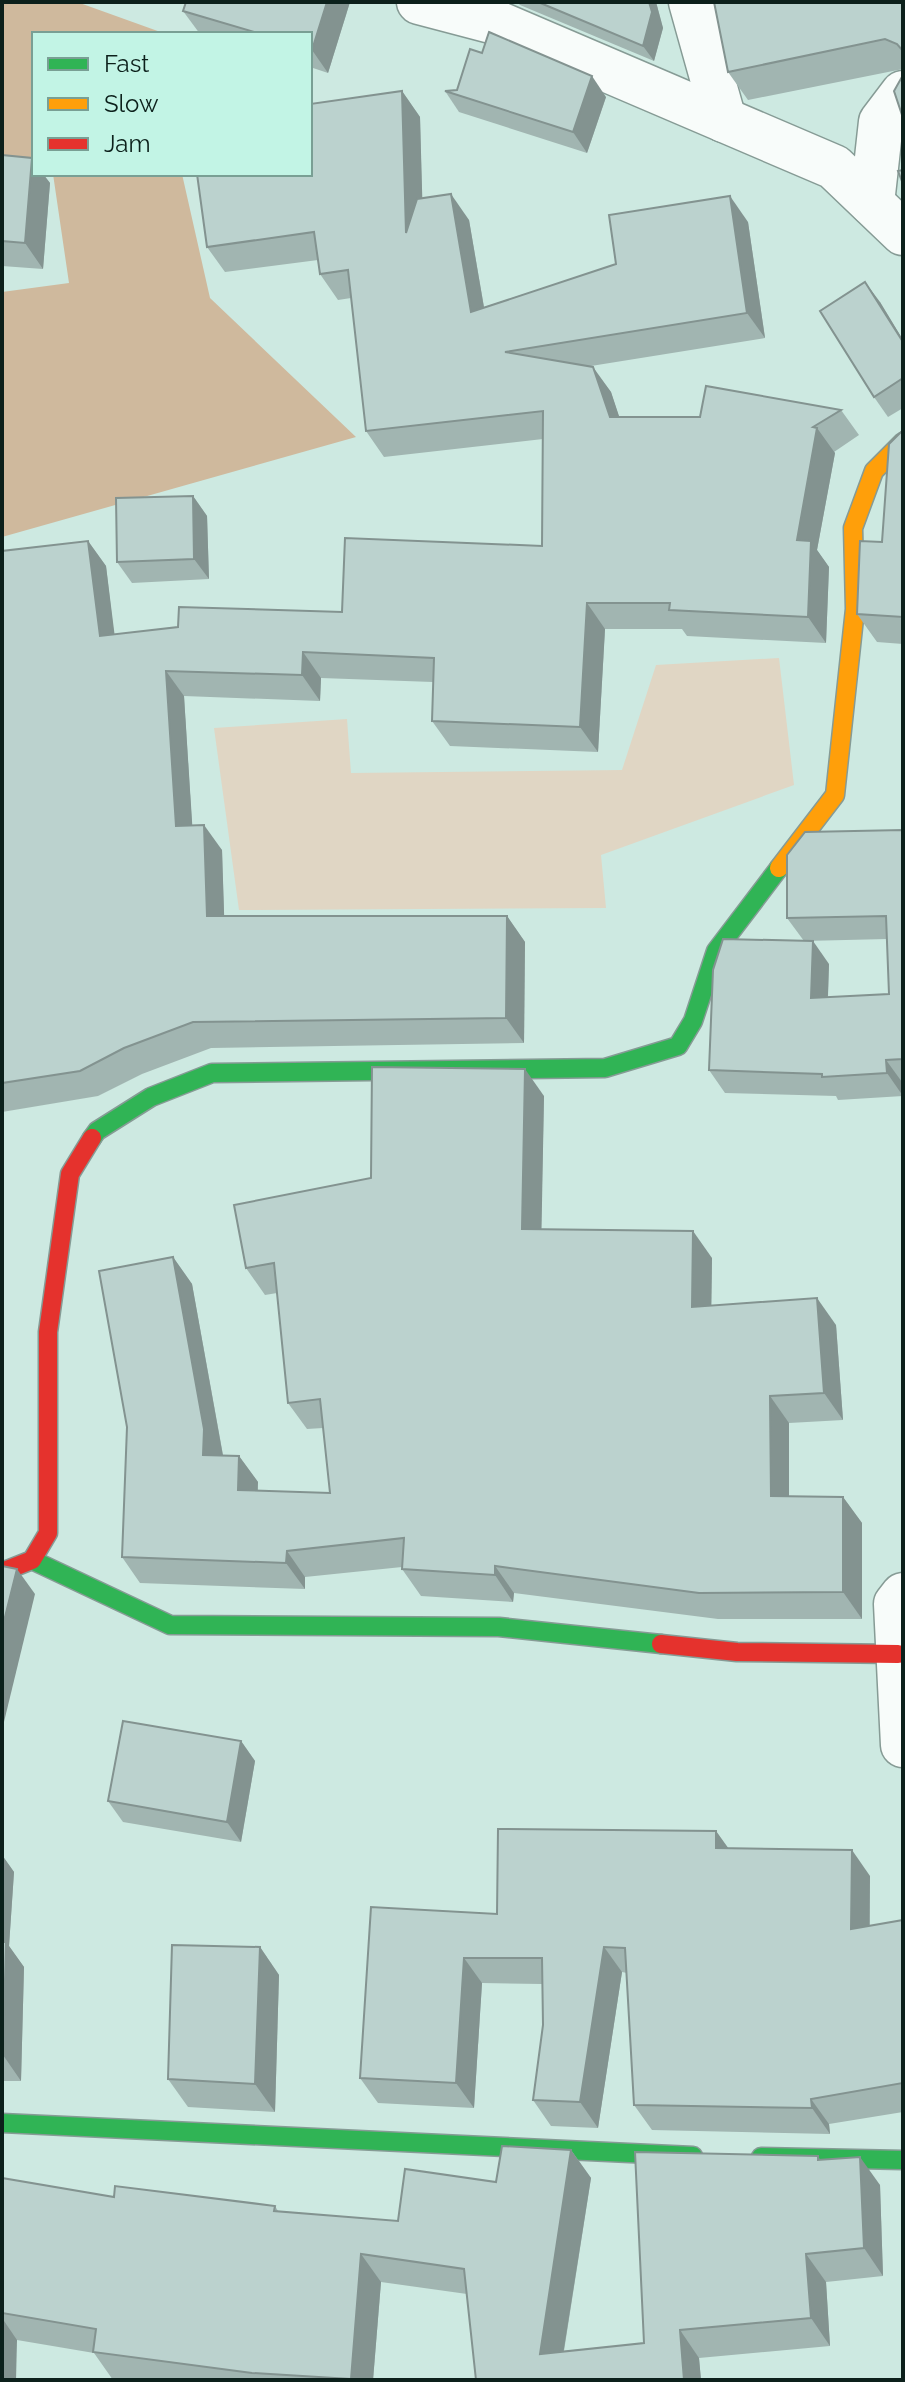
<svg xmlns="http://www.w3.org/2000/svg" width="905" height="2382" font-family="Raleway,sans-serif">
<rect width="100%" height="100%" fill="#cde9e1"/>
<!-- green -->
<polygon fill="#e0d6c4" points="779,658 794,785 601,855 606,908 239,910 214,728 347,719 351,773 622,770 656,665"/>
<!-- forest -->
<g fill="#cfb99d">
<polygon points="2,2 77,2 166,34 34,34 34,160 2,159"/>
<polygon points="53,174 182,174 210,298 356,437 2,537 2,292 69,283"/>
</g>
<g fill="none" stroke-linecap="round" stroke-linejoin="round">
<!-- street casing -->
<g stroke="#869b95" stroke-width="47">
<g id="street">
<polyline points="419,2 495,22 834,167 903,233"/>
<polyline points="691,2 724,120"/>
<polyline points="872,203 881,122 903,93"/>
<polyline points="903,1595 896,1604 903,1745"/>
</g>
</g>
<!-- fast casing -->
<g stroke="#869b95" stroke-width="21">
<g id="fast">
<polyline points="92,1138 97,1131 151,1097 212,1073 605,1068 678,1046 693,1021 716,951 779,868"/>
<polyline points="32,1560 170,1625 499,1627 661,1644"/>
<polyline points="2,2123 693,2156"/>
<polyline points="761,2157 903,2160"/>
</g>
</g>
<!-- slow casing -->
<g stroke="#869b95" stroke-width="21">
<polyline id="slow" points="779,868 835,795 855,609 853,528 874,471 903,442"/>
</g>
<!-- jam casing -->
<g stroke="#869b95" stroke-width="21">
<g id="jam">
<polyline points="2,1572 32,1560 48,1533 48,1332 70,1174 92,1138"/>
<polyline points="661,1644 737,1652 898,1654"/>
</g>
</g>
<!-- street -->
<use href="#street" stroke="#f8fcfa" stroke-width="44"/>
<!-- fast -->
<use href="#fast" stroke="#30b455" stroke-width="18"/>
<!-- slow -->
<use href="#slow" stroke="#ff9f0a" stroke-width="18"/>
<!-- jam -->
<use href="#jam" stroke="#e5322d" stroke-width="18"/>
</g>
<!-- wall -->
<g fill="#a1b5b1">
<polygon points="350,2 328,73 310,67 310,34 200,34 183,11"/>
<polygon points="517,2 656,2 663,28 654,61 520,5"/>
<polygon points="903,2 903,69 748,100 728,72"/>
<polygon points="402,91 420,117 422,198 469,220 484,307 748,222 765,338 591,366 611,392 619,417 700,417 841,410 859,435 834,452 835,453 817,550 829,567 826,643 687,636 682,629 605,629 598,752 450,746 432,721 433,682 321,678 320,701 184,696 192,825 222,850 224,916 507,916 525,942 524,1043 211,1048 142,1074 98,1096 2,1112 2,551 88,541 106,566 114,635 342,612 542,546 543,439 384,457 366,431 351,298 338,300 320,274 318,260 225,272 207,247 310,174"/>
<polygon points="445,91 606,97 587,153 459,112"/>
<polygon points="2,155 32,158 34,161 34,174 43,174 50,183 43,269 2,266"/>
<polygon points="880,302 903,340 903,408 888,417 874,397"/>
<polygon points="903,432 903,644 877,642 857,614 882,542"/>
<polygon points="193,496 207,516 209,579 132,583 117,562"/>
<polygon points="903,830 903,1096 838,1100 836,1096 725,1093 709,1070 829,964 828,997 889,994 887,939 804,941 787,918"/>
<polygon points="544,1096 541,1229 712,1258 711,1306 836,1325 843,1420 789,1423 789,1496 843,1497 862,1523 862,1619 718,1619 514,1593 513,1602 421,1596 402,1569 402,1567 305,1577 305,1589 140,1583 122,1557 127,1427 173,1257 192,1284 223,1455 239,1456 258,1482 258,1491 330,1493 323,1428 307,1429 288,1403 277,1293 265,1295 246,1268 371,1178"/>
<polygon points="241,1741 255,1761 241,1842 123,1822 108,1801"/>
<polygon points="716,1831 728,1849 870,1876 870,1926 903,1920 903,2112 829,2124 830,2134 652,2130 634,2105 627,1973 622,1972 598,2128 551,2126 533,2100 543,2025 542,1984 482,1983 474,2108 378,2103 360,2078 497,1914"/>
<polygon points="2,1855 14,1872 9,1946 24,1967 21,2081 2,2081"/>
<polygon points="260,1947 279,1975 275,2112 188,2107 168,2079"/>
<polygon points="571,2150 591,2178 564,2351 644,2343 818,2156 820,2160 880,2185 883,2276 826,2282 830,2346 699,2358 701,2380 476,2380 467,2294 381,2282 373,2380 113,2380 94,2353 17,2340 2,2380 2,2178 114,2197 275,2206 278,2211 398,2221 496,2182"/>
</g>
<!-- shaded-wall -->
<g fill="#839390">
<polygon points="327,2 350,2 328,73 312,50"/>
<polygon points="649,2 656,2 663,28 654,61 643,46"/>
<polygon points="592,76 606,97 587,153 573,132"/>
<polygon points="402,91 420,117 424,259 406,233"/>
<polygon points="32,158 34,161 34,174 43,174 50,183 43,269 25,243"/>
<polygon points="451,194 469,220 489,337 471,312"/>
<polygon points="730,196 748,222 765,338 747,313"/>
<polygon points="865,282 880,302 903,340 903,342"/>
<polygon points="593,367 611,392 628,443 610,417"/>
<polygon points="817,428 835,453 817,550 829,567 826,643 808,617 797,540"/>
<polygon points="193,496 207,516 209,579 194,559"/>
<polygon points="88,541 106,566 118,662 100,636"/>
<polygon points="587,603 605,629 598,752 580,727"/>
<polygon points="303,652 321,678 320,701 302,675"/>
<polygon points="166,671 184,696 194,852 176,826"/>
<polygon points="204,825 222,850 225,942 207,916"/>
<polygon points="507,916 525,942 524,1043 506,1018"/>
<polygon points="813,941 829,964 827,1021 811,998"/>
<polygon points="886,1060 902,1082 903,1096 887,1073"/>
<polygon points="525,1069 544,1096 541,1256 522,1229"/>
<polygon points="693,1231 712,1258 711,1334 692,1307"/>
<polygon points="173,1257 192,1284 223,1456 203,1455"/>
<polygon points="817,1298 836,1325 843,1420 824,1393"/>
<polygon points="770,1396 789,1423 789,1523 771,1496"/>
<polygon points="239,1456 258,1482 256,1517 238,1490"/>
<polygon points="843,1497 862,1523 862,1619 843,1592"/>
<polygon points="287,1551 305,1577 305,1589 286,1563"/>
<polygon points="495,1566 514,1593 513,1602 495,1575"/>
<polygon points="17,1569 35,1594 3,1726 2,1629"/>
<polygon points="241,1741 255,1761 241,1842 227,1822"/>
<polygon points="716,1831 734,1856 716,1848"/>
<polygon points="852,1850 870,1876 869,1955 851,1929"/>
<polygon points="2,1855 14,1872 9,1946 24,1967 21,2081 3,2055"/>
<polygon points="260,1947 279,1975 275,2112 255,2084"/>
<polygon points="604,1947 622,1972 598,2128 580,2102"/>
<polygon points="464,1958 482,1983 474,2108 456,2083"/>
<polygon points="811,2099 829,2124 830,2134 812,2108"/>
<polygon points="571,2150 591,2178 559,2380 540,2354"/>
<polygon points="860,2157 880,2185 883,2276 864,2248"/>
<polygon points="361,2254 381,2282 373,2380 352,2380 351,2379"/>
<polygon points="806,2254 826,2282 830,2346 811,2318"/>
<polygon points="2,2318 17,2340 16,2380 2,2380"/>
<polygon points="680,2330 699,2358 701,2380 684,2380"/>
</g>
<!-- building -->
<g fill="#bbd2ce" stroke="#839390" stroke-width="2">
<polygon points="186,2 327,2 312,50 310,49 310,34 261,34 183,11"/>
<polygon points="538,2 649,2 652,12 643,46"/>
<polygon points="714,2 903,2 903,51 897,44 885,39 728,72"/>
<polygon points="489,32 592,76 573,132 445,91 457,90 470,49 482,53"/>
<polygon points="903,75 903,118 894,91"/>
<polygon points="402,91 406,233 417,199 451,194 471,312 616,264 609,215 730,196 747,313 505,352 593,367 610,417 700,417 706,386 841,410 813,427 817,428 797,540 811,541 808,617 669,610 670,603 587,603 580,727 432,721 434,658 303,652 302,675 166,671 176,826 204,825 207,916 507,916 506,1018 193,1022 124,1048 80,1071 2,1083 2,551 88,541 100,636 178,627 179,607 342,612 345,538 542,546 543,411 366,431 348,270 320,274 314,232 207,247 197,174 310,174 310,104"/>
<polygon points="2,155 32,158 25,243 2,241"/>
<polygon points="903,170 903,184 898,171"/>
<polygon points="865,282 903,342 903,378 874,397 820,311"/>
<polygon points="901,432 903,432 903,617 857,614 860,541 882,542 889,444"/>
<polygon points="193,496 194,559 117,562 116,498"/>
<polygon points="903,830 903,1059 886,1060 887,1073 822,1077 822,1074 709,1070 713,970 723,939 813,941 811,998 889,994 886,916 787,918 787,855 805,832"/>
<polygon points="372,1067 525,1069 522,1229 693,1231 692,1307 817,1298 824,1393 770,1396 771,1496 843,1497 843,1592 699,1593 495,1566 495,1575 402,1569 404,1538 287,1551 286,1563 122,1557 127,1427 99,1271 173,1257 204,1429 203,1455 239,1456 238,1490 330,1493 320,1399 288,1403 274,1263 246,1268 234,1205 371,1178"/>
<polygon points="2,1566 17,1569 2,1629"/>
<polygon points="123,1721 241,1741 227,1822 108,1801"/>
<polygon points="498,1829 716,1831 716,1848 852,1850 851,1929 903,1920 903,2083 811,2099 812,2108 634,2105 625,1948 604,1947 580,2102 533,2100 543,2025 542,1958 464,1958 456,2083 360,2078 371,1907 497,1914"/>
<polygon points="2,1942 6,1942 3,2055 2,2055"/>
<polygon points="172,1945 260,1947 255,2084 168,2079"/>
<polygon points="502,2146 571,2150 540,2354 644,2343 635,2152 818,2156 818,2160 860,2157 864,2248 806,2254 811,2318 680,2330 684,2380 476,2380 464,2269 361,2254 351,2379 252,2373 93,2352 96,2329 2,2313 2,2178 114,2197 115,2186 275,2206 274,2211 398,2221 405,2169 496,2182"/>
</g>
<!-- border -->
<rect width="905" height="2382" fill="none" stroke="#0c201b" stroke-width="8"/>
<!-- legend -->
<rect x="32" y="32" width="280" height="144" fill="#c2f4e5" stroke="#799f94" stroke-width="2"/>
<rect x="48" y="58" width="40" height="12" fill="#30b455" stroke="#799f94" stroke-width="2"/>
<text x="104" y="72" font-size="24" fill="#0c201b">Fast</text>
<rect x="48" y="98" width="40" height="12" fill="#ff9f0a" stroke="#799f94" stroke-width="2"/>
<text x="104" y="112" font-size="24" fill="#0c201b">Slow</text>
<rect x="48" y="138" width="40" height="12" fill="#e5322d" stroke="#799f94" stroke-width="2"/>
<text x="104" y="152" font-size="24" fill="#0c201b">Jam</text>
</svg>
